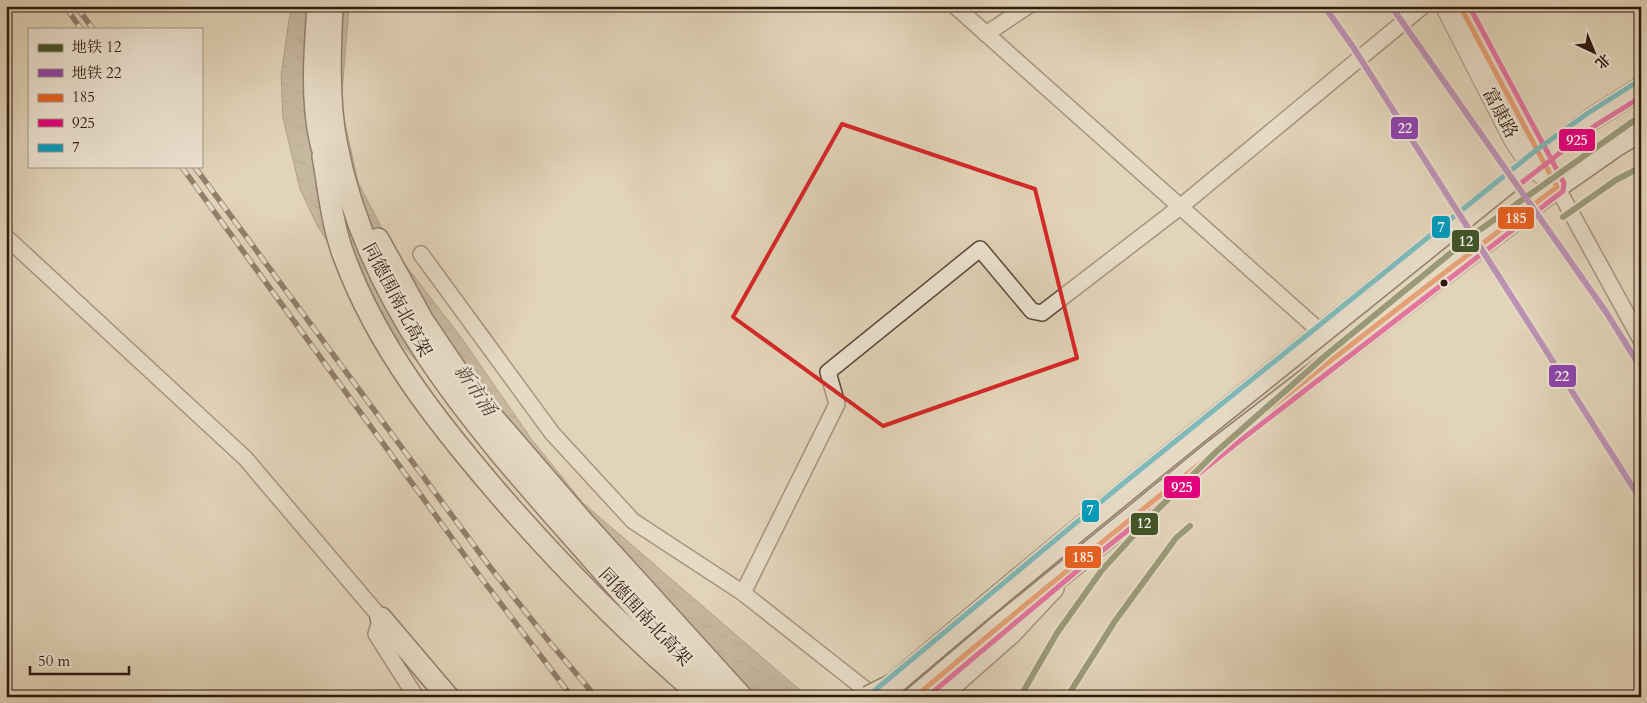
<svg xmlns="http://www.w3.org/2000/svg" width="1647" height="703" font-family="Cardo,'Noto Serif SC',serif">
<defs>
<pattern id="water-ripples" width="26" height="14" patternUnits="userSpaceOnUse" patternTransform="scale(1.25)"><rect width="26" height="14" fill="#a5957f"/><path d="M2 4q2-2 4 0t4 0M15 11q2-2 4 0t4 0" fill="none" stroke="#877966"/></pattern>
</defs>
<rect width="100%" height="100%" fill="#e2d4b9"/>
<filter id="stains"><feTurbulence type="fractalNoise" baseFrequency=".004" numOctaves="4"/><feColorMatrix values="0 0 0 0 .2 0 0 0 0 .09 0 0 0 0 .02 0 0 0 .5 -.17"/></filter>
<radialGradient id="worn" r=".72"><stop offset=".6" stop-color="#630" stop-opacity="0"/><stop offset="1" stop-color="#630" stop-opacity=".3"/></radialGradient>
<!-- water -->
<polygon fill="url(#water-ripples)" stroke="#766452" points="291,6 349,6 341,105 358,182 391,246 463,340 532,440 583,503 808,697 733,697 600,572 372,310 318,227 300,189 283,118 281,76"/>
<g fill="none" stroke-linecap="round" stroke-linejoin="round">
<!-- minor casing -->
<g stroke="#5c483a" stroke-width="18">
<g id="minor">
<polyline points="955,6 1322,333"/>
<polyline points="986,34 1028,6"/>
<polyline points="1557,187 1641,340"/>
<polyline points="6,237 245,458 381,618 376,634 416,697"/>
<polyline points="421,254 552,433 633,521 743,593 875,697"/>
<polyline points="743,593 837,404 828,372 980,249 1032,311 1042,313 1180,207 1423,6"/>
<polyline points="943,697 1012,636 1056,589"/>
</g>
</g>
<!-- tertiary casing -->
<g stroke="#5c483a" stroke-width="21">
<g id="tertiary">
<polyline points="1445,6 1512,137 1530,165 1557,187"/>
<polyline points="1460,6 1547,171"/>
</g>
</g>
<!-- secondary casing -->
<g stroke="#2f1a0f" stroke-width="24">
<g id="secondary">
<path d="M318 6C315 50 311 96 320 139 322 149 326 159 329 169"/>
<path d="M332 6C330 51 328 98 336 142 366 301 469 420 573 537 604 572 635 608 667 642 685 661 703 680 723 697"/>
<path d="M323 156C329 190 332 226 345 259 378 347 436 421 497 492 560 565 628 634 702 697"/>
<polyline points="378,239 423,321 471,392 584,523 742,697"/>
<polyline points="381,618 448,697"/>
<path d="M881 695C1096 511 1319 336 1540 157L1592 119 1641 88"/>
<polyline points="915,697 1000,625 1215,450 1557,187 1617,145 1641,131"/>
</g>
</g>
<!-- minor -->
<use href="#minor" stroke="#ece3d2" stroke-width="15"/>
<!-- tertiary -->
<use href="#tertiary" stroke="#ece3d2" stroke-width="19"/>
<!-- secondary -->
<use href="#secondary" stroke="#ece3d2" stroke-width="21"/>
<!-- rail casing -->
<g stroke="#2f1a0f" stroke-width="5.5">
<g id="rail">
<polyline points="65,6 81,29"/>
<polyline points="76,6 93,29"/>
<polyline points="181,166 476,571 572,697"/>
<polyline points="194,166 490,567 547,639 596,697"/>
</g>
</g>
<!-- rail -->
<use href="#rail" stroke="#ece3d2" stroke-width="4" stroke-dasharray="11" stroke-linecap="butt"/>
<!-- secondary-bridge casing -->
<g stroke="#2f1a0f" stroke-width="24" stroke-linecap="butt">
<polyline id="secondary-bridge" points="868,697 894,684"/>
</g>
<!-- secondary-bridge -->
<use href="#secondary-bridge" stroke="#ece3d2" stroke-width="21"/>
<!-- bus-1 casing -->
<g stroke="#ece3d2" stroke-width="9">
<path id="bus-1" d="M915 697C1124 520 1339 352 1557 187L1460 6"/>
</g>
<!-- bus-2 casing -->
<g stroke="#ece3d2" stroke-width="9">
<g id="bus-2">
<polyline points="1516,187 1596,125 1641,97"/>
<polyline points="927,697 1077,571 1237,443 1563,191 1564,183 1469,6"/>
</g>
</g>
<!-- bus-3 casing -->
<g stroke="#ece3d2" stroke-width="9">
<polyline id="bus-3" points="874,691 1120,486 1535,151 1588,113 1637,82"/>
</g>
<!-- bus-1 -->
<use href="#bus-1" stroke="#e86121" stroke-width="5"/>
<!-- bus-2 -->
<use href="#bus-2" stroke="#e5007d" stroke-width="5"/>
<!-- bus-3 -->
<use href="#bus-3" stroke="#059bbb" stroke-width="5"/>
<!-- metro-1 casing -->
<g stroke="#ece3d2" stroke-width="10">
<g id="metro-1">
<polyline points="1563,217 1616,180 1641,167"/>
<polyline points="1020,697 1057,633 1102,570 1154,513 1216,452 1326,355 1474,234 1632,122 1641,118"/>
<polyline points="1067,697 1115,621 1176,538 1190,526"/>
</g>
</g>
<!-- metro-2 casing -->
<g stroke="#ece3d2" stroke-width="10">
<g id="metro-2">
<polyline points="1324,6 1353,47 1641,500"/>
<polyline points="1391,6 1606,312 1641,368"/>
</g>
</g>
<!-- metro-1 -->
<use href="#metro-1" stroke="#435428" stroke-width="6"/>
<!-- metro-2 -->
<use href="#metro-2" stroke="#8e44ad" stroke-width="6"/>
</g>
<!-- marked area -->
<path d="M0 0H1647V703H0ZM842 124 1035 189 1077 358 883 426 733 317Z" fill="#e2d4b9" fill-opacity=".55" fill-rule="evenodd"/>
<path fill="none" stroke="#d62828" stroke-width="4" stroke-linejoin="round" d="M842 124 1035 189 1077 358 883 426 733 317Z"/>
<!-- markers -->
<circle fill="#2f1a0f" stroke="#ece3d2" stroke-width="2" cx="1444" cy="283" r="4.5"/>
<g text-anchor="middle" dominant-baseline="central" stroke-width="5" stroke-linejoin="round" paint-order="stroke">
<!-- street labels -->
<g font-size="18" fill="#2f1a0f" stroke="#ece3d2">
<text transform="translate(1500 113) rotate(62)">富康路</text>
<text transform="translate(397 300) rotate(62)">同德围南北高架</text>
<text transform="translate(645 617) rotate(47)">同德围南北高架</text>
</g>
<!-- water labels -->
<g font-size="19" font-style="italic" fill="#584536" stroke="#ece3d2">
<text transform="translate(475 390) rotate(55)">新市涌</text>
</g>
</g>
<g stroke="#ece3d2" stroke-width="2">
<rect x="1390" y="116" width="29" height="24" rx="5" fill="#8e44ad"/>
<rect x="1558" y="128" width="38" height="24" rx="5" fill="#e5007d"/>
<rect x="1497" y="206" width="38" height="24" rx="5" fill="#e86121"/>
<rect x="1431" y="215" width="20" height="24" rx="5" fill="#059bbb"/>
<rect x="1451" y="229" width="29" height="24" rx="5" fill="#435428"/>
<rect x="1548" y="364" width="29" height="24" rx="5" fill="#8e44ad"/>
<rect x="1163" y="475" width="38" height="24" rx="5" fill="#e5007d"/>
<rect x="1081" y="499" width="19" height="24" rx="5" fill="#059bbb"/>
<rect x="1130" y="512" width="29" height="24" rx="5" fill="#435428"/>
<rect x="1064" y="545" width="38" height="24" rx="5" fill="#e86121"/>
</g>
<g font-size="14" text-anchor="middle" font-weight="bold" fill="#fff">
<text x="1405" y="133">22</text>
<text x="1577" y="145">925</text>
<text x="1516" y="223">185</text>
<text x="1441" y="232">7</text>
<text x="1466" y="246">12</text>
<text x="1562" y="381">22</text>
<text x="1182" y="492">925</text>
<text x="1090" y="515">7</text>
<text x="1144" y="528">12</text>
<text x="1083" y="562">185</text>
</g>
<!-- margin -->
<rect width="1647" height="703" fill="none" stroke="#e2d4b9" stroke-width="25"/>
<rect x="8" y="8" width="1632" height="688" fill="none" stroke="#2f1a0f" stroke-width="2.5"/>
<rect x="12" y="12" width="1622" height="678" fill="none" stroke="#2f1a0f"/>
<!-- legend -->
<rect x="28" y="28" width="175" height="140" fill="#ece3d2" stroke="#a09384"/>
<rect x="38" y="44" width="25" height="8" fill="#435428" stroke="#a09384"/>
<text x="72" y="52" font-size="15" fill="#2f1a0f">地铁 12</text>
<rect x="38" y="69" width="25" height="8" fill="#8e44ad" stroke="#a09384"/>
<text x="72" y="78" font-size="15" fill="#2f1a0f">地铁 22</text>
<rect x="38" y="94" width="25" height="8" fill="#e86121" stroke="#a09384"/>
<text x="72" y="102" font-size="15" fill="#2f1a0f">185</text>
<rect x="38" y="119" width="25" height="8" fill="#e5007d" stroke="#a09384"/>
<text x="72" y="128" font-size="15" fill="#2f1a0f">925</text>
<rect x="38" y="144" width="25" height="8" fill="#059bbb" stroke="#a09384"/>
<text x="72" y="152" font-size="15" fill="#2f1a0f">7</text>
<!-- north arrow -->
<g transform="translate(1594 52) rotate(136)" stroke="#ece3d2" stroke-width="4" paint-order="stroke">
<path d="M0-4L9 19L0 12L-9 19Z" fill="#2f1a0f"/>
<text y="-8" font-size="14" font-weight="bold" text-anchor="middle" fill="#2f1a0f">北</text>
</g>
<!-- scale -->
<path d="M30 666v8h99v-8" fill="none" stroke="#2f1a0f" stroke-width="2.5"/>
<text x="38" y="666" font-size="15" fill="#2f1a0f" stroke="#ece3d2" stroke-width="4" paint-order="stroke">50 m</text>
<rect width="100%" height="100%" filter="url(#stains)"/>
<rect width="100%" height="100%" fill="url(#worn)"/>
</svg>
